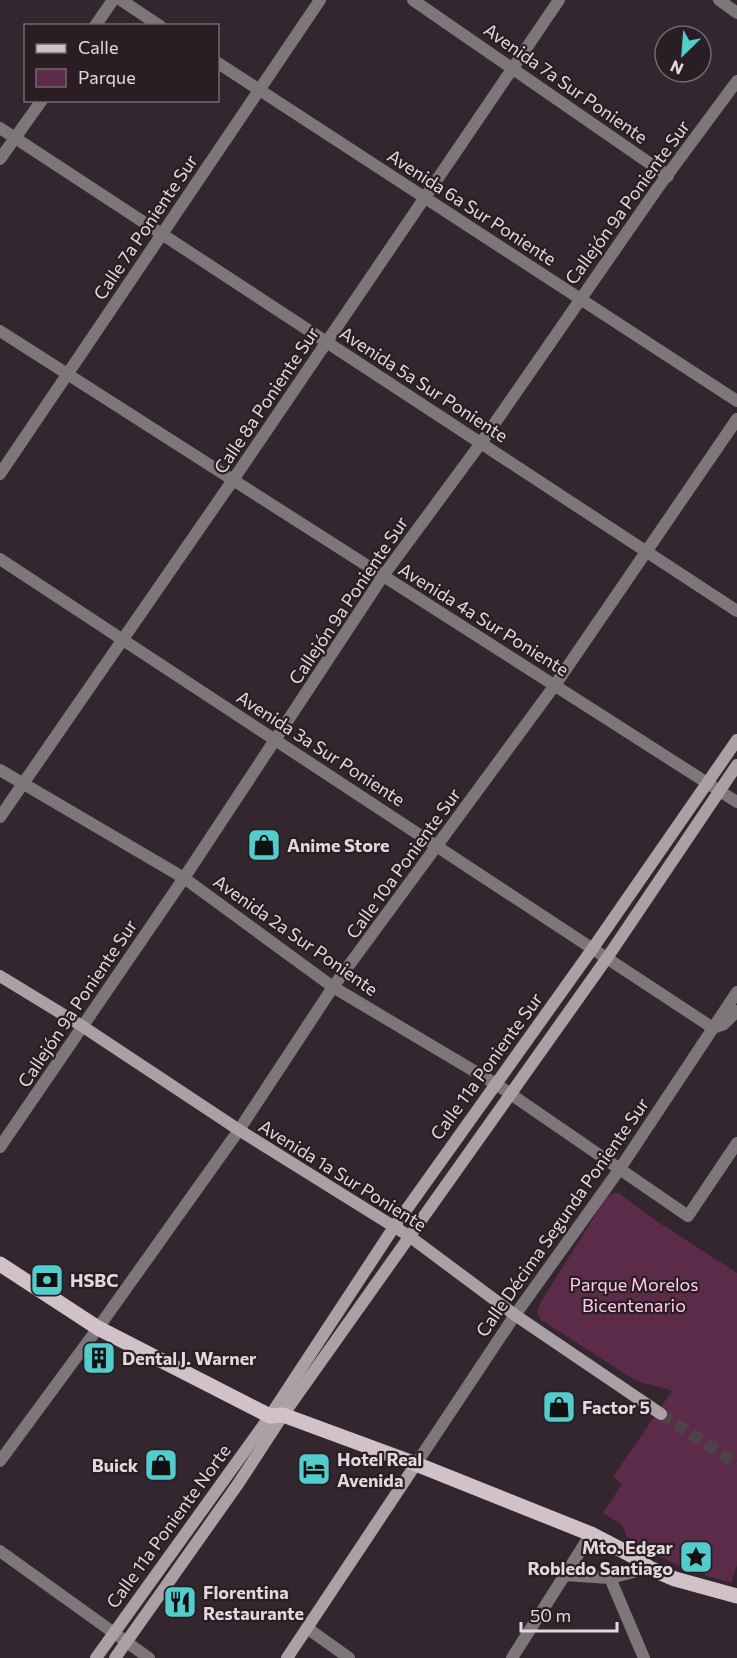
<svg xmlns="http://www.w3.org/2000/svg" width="737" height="1658" font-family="Commissioner,sans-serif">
<rect width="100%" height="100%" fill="#34262e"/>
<!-- green -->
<path fill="#5c2b49" d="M614 1193H619L655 1220 737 1273V1565L731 1583 688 1570 644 1549 627 1537 622 1525 603 1513 622 1484 613 1477 672 1391C659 1385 647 1386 633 1379L540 1319 537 1311 541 1302 606 1198Z"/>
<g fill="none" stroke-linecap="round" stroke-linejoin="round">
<!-- secondary-tunnel -->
<polyline stroke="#4e4148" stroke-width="12" stroke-dasharray="12 6" stroke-linecap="butt" points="661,1414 737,1464"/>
<!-- street -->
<g stroke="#7d767a" stroke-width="12">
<polyline points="121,0 160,26"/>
<polyline points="413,0 668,176"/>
<polyline points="719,0 737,13"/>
<polyline points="95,26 113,0"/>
<polyline points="218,63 737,401"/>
<polyline points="0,128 737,611"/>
<polyline points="0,159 42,100"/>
<polyline points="0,331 737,802"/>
<polyline points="0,474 320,0"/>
<polyline points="0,559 713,1028 724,1024 737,1011"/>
<polyline points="0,770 184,878 333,987 496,1084 688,1216 737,1143"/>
<polyline points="0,817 233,480 559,0"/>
<polyline points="0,1147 184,878 383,576 481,443 657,189 737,81"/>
<polyline points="0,1461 98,1328 239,1130 333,987 555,685 737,419"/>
<polyline points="416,1464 515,1315 619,1170 737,992"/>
<polyline points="0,1551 149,1658"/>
<polyline points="563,1575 610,1578 649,1568"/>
<polyline points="610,1578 644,1658"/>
<polyline points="307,1628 349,1658"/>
<polyline points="512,1658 591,1534"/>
</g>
<!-- secondary -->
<g stroke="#aca0a7" stroke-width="12">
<polyline points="0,976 82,1026 239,1130 409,1236 515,1315 661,1414"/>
<polyline points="96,1658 270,1416 394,1227 593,948 737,740"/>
<polyline points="115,1658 238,1484 283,1415 607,958 737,765"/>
<polyline points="287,1658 416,1464"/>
</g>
<!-- primary -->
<polyline stroke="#d1c1c9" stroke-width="15" points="0,1264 98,1328 270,1416 283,1415 416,1464 591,1534 635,1557 649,1568 675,1579 737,1596"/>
</g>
<!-- icons -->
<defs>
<g id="shop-square" transform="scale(1.725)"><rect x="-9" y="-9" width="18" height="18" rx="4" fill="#52cdcc" stroke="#2a1d24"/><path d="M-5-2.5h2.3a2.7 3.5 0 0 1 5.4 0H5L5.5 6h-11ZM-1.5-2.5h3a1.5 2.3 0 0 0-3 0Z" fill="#111"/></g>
<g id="bank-square" transform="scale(1.725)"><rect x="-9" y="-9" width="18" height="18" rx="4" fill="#52cdcc" stroke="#2a1d24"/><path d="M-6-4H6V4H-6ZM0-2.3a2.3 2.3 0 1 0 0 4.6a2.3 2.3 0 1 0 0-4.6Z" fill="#111"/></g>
<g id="building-square" transform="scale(1.725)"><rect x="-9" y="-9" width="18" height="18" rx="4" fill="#52cdcc" stroke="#2a1d24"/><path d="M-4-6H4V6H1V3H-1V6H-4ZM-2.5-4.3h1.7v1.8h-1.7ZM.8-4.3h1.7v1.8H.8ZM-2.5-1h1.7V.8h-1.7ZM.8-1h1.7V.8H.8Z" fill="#111"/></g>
<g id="hotel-square" transform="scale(1.725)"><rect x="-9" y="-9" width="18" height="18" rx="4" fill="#52cdcc" stroke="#2a1d24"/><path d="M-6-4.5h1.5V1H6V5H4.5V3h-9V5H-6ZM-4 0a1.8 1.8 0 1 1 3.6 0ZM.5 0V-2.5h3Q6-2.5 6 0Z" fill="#111"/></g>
<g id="sight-square" transform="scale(1.725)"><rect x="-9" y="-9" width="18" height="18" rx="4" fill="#52cdcc" stroke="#2a1d24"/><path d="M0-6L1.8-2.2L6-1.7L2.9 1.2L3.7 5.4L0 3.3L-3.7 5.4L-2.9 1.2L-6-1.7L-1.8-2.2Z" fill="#111"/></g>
<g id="restaurant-square" transform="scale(1.725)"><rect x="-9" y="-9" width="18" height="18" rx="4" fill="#52cdcc" stroke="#2a1d24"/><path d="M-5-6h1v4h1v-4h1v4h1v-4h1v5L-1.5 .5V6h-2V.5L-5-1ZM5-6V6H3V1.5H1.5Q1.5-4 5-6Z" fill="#111"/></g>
</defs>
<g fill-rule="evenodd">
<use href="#shop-square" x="264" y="845"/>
<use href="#bank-square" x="47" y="1280"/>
<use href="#building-square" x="99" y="1358"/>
<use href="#shop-square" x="559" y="1407"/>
<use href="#shop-square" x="161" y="1465"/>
<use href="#hotel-square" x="314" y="1469"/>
<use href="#sight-square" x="696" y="1557"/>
<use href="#restaurant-square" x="180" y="1602"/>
</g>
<g text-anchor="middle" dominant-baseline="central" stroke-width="4.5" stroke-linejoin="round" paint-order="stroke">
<!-- street labels -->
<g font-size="18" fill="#e2d9dd" stroke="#2a1d24">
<text transform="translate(566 83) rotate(35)">Avenida 7a Sur Poniente</text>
<text transform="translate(627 202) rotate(-54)">Callejón 9a Poniente Sur</text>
<text transform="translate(472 207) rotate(33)">Avenida 6a Sur Poniente</text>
<text transform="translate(145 227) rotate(-56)">Calle 7a Poniente Sur</text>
<text transform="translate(424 384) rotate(33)">Avenida 5a Sur Poniente</text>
<text transform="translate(266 400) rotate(-56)">Calle 8a Poniente Sur</text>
<text transform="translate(348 600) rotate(-56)">Callejón 9a Poniente Sur</text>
<text transform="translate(484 619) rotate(32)">Avenida 4a Sur Poniente</text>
<text transform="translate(321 748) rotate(33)">Avenida 3a Sur Poniente</text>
<text transform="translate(403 863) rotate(-54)">Calle 10a Poniente Sur</text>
<text transform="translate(296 935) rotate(35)">Avenida 2a Sur Poniente</text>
<text transform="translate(77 1003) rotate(-56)">Callejón 9a Poniente Sur</text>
<text transform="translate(486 1066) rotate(-54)">Calle 11a Poniente Sur</text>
<text transform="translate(343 1175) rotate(32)">Avenida 1a Sur Poniente</text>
<text transform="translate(562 1217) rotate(-55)">Calle Décima Segunda Poniente Sur</text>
<text transform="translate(168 1526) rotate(-54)">Calle 11a Poniente Norte</text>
</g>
<!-- poi labels -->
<g font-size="18" font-weight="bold" fill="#e2d9dd" stroke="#2a1d24" text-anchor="start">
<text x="287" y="845">Anime Store</text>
<text x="70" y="1280">HSBC</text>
<text x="122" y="1358">Dental J. Warner</text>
<text x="582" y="1407">Factor 5</text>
<text x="337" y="1459">Hotel Real<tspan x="337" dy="21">Avenida</tspan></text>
<text x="138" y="1465" text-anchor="end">Buick</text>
<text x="673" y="1547" text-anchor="end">Mto. Edgar<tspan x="673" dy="21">Robledo Santiago</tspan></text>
<text x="203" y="1592">Florentina<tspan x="203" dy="21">Restaurante</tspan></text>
</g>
<!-- park labels -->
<g font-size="18" fill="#fccde6" stroke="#2a1d24">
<text x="634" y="1284">Parque Morelos<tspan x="634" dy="21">Bicentenario</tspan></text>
</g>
</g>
<!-- legend -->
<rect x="24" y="24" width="195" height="78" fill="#2a1d24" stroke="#74686e" stroke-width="1.5"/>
<rect x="36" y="44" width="30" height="9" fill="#d1c1c9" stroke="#74686e" stroke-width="1.5"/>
<text x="78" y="54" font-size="18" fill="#e2d9dd">Calle</text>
<rect x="36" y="69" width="30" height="18" fill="#5c2b49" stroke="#74686e" stroke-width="1.5"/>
<text x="78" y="84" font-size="18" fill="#e2d9dd">Parque</text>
<!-- north arrow -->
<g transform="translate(683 54) rotate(205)"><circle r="28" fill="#2a1d24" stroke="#74686e" stroke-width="1.5"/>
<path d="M0-4.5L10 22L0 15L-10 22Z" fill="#52cdcc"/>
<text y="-9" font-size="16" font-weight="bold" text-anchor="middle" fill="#e2d9dd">N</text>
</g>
<!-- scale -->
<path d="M521 1622v9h96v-9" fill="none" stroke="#e2d9dd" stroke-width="3"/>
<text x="530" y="1622" font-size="18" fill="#e2d9dd" stroke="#2a1d24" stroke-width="4.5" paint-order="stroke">50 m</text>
</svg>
